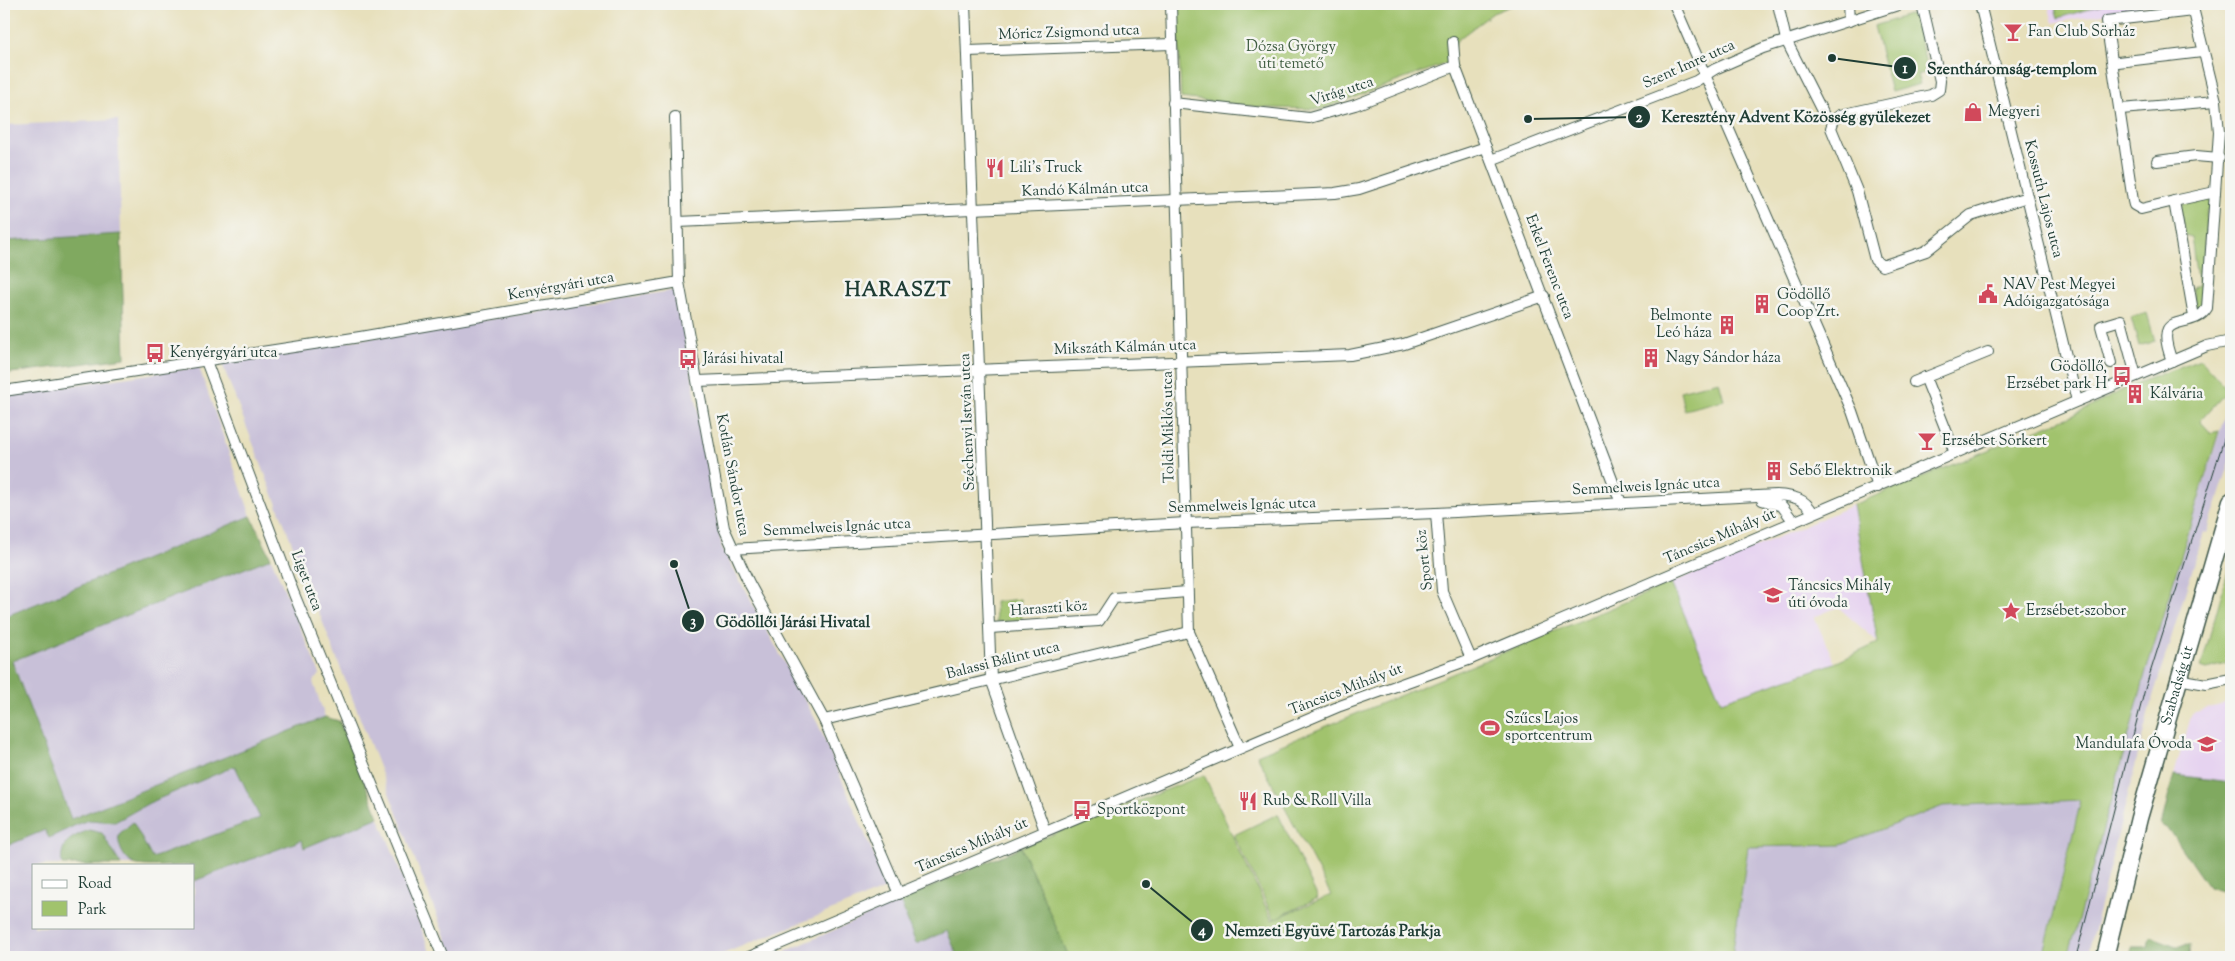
<svg xmlns="http://www.w3.org/2000/svg" width="2235" height="961" font-family="'Sorts Mill Goudy',serif">
<rect width="100%" height="100%" fill="#f6f6f2"/>
<filter id="ink" filterUnits="userSpaceOnUse"><feTurbulence type="fractalNoise" baseFrequency=".02" numOctaves="2"/><feDisplacementMap in="SourceGraphic" scale="10" xChannelSelector="R" yChannelSelector="G"/><feConvolveMatrix kernelMatrix="1 2 1 2 8 2 1 2 1" color-interpolation-filters="sRGB"/></filter>
<filter id="wash" filterUnits="userSpaceOnUse"><feTurbulence type="fractalNoise" baseFrequency=".0096" numOctaves="4" result="noise"/><feDisplacementMap in="SourceGraphic" scale="20" xChannelSelector="R" yChannelSelector="G"/><feGaussianBlur stdDeviation="1.12" result="paint"/><feColorMatrix in="noise" values="0 0 0 0 0 0 0 0 0 0 0 0 0 0 0 0 0 1.4 0 .05"/><feComposite in="paint" operator="in"/></filter>
<g filter="url(#wash)">
<rect width="100%" height="100%" fill="#e7e0bc"/>
<!-- built -->
<g fill="#e6d3f0">
<polygon points="2048,4 2155,4 2053,23"/>
<polygon points="1853,505 1879,643 1838,607 1814,617 1835,663 1721,702 1671,583"/>
<polygon points="2231,702 2231,782 2174,775 2192,713"/>
</g>
<!-- industrial -->
<g fill="#c8c0d8" fill-rule="evenodd">
<polygon points="118,120 121,234 4,241 4,125"/>
<polygon points="677,290 722,548 818,724 888,888 715,957 453,957 221,361"/>
<polygon points="199,367 251,516 4,617 4,395"/>
<polygon points="2231,395 2231,459 2207,533 2204,532 2151,703 2087,957 2068,957 2147,668"/>
<path d="M271 558 320 674 313 682 325 717 339 721 393 852 432 957H4V847L71 819 12 661ZM34 865H194V927H34Z"/>
<polygon points="2082,800 2043,957 1732,957 1748,847 1841,845 1943,806"/>
<polygon points="900,901 916,944 947,931 958,957 773,957"/>
</g>
<!-- green -->
<g fill="#a1c36d" stroke="#608050">
<polygon points="1177,4 1516,4 1493,13 1457,40 1450,62 1322,109 1268,108 1181,98"/>
<polygon points="2054,4 2106,4 2058,18"/>
<polygon points="1912,14 1915,19 1928,72 1917,75 1920,84 1891,92 1874,26"/>
<polygon points="2207,197 2210,199 2211,210 2207,210 2201,286 2206,287 2205,305 2197,310 2192,288 2198,286 2191,237 2185,235 2180,211 2184,204"/>
<polygon points="2147,313 2155,341 2139,346 2131,317"/>
<polygon points="2200,359 2228,390 2200,421 2211,433 2219,431 2147,668 2068,957 2043,957 2081,800 1943,806 1841,845 1748,847 1732,957 1069,957 1021,847 1204,775 1272,920 1331,895 1257,755 1671,583 1721,701 1835,663 1878,643 1853,505 2079,413 2132,385"/>
<polygon points="1719,381 1724,400 1684,410 1680,391"/>
<polygon points="2231,560 2231,662 2207,669 2201,667"/>
<polygon points="1020,599 1022,620 996,622 995,602"/>
<polygon points="1278,814 1318,898 1274,919 1234,835"/>
</g>
<!-- forest -->
<g fill="#80a960" stroke="#50734a">
<polygon points="121,234 125,358 4,374 4,241"/>
<path d="M251 516 271 558 12 661 71 819 325 717 339 721 379 817 304 848 302 840 194 881V865C182 865 142 868 134 864 123 859 117 844 119 834L133 822 152 858 260 818 235 766 149 803 115 822 89 820 80 823 49 838 45 830 4 847V617Z"/>
<polygon points="2174,775 2231,782 2231,843 2222,879 2231,882 2231,894 2208,887 2168,829 2161,825"/>
<path d="M89 830 102 833 121 865H62C59 843 71 837 89 830Z"/>
<polygon points="1021,847 1069,957 958,957 947,931 916,944 900,901"/>
<polygon points="2150,936 2176,946 2190,945 2189,957 2130,957 2132,947 2148,947"/>
</g>
</g>
<g filter="url(#ink)">
<g fill="none" stroke-linecap="round" stroke-linejoin="round">
<!-- street casing -->
<g stroke="#3d5548" stroke-width="12">
<g id="street">
<polyline points="965,4 991,679 1045,831"/>
<polyline points="1171,4 1189,632 1240,748"/>
<polyline points="1674,4 1852,411 1878,487"/>
<polyline points="1778,4 1786,40 1823,113"/>
<polyline points="1848,4 1849,21"/>
<polyline points="1922,4 1940,81 1939,90 1931,95 1840,115 1834,120 1831,128 1857,191 1875,260 1882,266 1926,251 1971,215 2027,197"/>
<polyline points="1980,4 2077,401"/>
<polyline points="2192,4 2216,101 2219,132 2215,192"/>
<polyline points="1453,42 1455,66 1621,503"/>
<polyline points="968,51 1172,44"/>
<polyline points="2118,62 2202,52"/>
<polyline points="1173,103 1309,118 1355,105 1455,66"/>
<polyline points="2121,109 2216,101"/>
<polyline points="675,117 679,282 724,528 749,583 824,720 899,894"/>
<polyline points="1491,160 1696,81 1715,69 1763,48 1901,4"/>
<polyline points="2157,161 2196,156 2219,158"/>
<polyline points="2174,201 2141,209 2134,205 2133,201 2106,21 2193,11"/>
<polyline points="678,222 1335,193 1359,189 1486,147"/>
<polyline points="206,361 294,594 443,957"/>
<path d="M2172 361C2151 306 2192 333 2207 308L2215 192 2174 201 2194 317"/>
<polyline points="2111,363 2101,326 2121,320 2136,376"/>
<polyline points="1925,377 1955,453"/>
<polyline points="698,381 1350,355 1404,344 1544,296"/>
<polyline points="1914,382 1988,352"/>
<polyline points="4,391 360,337 679,282"/>
<polyline points="1762,500 1782,506 1794,522"/>
<polyline points="1436,513 1442,591 1471,659"/>
<path d="M732 549 1186 523 1436 513 1776 495C1793 496 1805 498 1813 513"/>
<polyline points="990,628 1099,621 1114,598 1187,592"/>
<polyline points="2178,679 2206,684 2231,679"/>
<polyline points="824,720 1189,632"/>
<polyline points="749,957 1340,706 1471,659 2207,346 2231,341"/>
</g>
</g>
<!-- primary casing -->
<g stroke="#3d5548" stroke-width="19">
<g id="primary">
<path id="s1" d="M2105 957 2139 818 2231 501"/>
</g>
</g>
<!-- street -->
<use href="#street" stroke="#fff" stroke-width="10"/>
<!-- primary -->
<use href="#primary" stroke="#fff" stroke-width="16"/>
<!-- tram -->
<polyline stroke="#1f3d34" stroke-width="1" points="2076,957 2145,689 2231,417"/>
</g>
</g>
<!-- icons -->
<defs>
<g id="bar-bare" transform="scale(1.5)"><path d="M-6-5H6L.8 .8V4.5H3.5V6h-7V4.5H-.8V.8Z" fill="#d1495b" stroke="#f6f6f2" stroke-width="2.5" paint-order="stroke"/></g>
<g id="shop-bare" transform="scale(1.5)"><path d="M-5-2.5h2.3a2.7 3.5 0 0 1 5.4 0H5L5.5 6h-11ZM-1.5-2.5h3a1.5 2.3 0 0 0-3 0Z" fill="#d1495b" stroke="#f6f6f2" stroke-width="2.5" paint-order="stroke"/></g>
<g id="restaurant-bare" transform="scale(1.5)"><path d="M-5-6h1v4h1v-4h1v4h1v-4h1v5L-1.5 .5V6h-2V.5L-5-1ZM5-6V6H3V1.5H1.5Q1.5-4 5-6Z" fill="#d1495b" stroke="#f6f6f2" stroke-width="2.5" paint-order="stroke"/></g>
<g id="civic-bare" transform="scale(1.5)"><path d="M-.6-6.5H3V-4.5H.6V-3L4-1V1h2V6H-6V1h2V-1L-.6-3ZM-1.2 2.5V6h2.4V2.5Z" fill="#d1495b" stroke="#f6f6f2" stroke-width="2.5" paint-order="stroke"/></g>
<g id="building-bare" transform="scale(1.5)"><path d="M-4-6H4V6H1V3H-1V6H-4ZM-2.5-4.3h1.7v1.8h-1.7ZM.8-4.3h1.7v1.8H.8ZM-2.5-1h1.7V.8h-1.7ZM.8-1h1.7V.8H.8Z" fill="#d1495b" stroke="#f6f6f2" stroke-width="2.5" paint-order="stroke"/></g>
<g id="bus-bare" transform="scale(1.5)"><path d="M-5-6H5V4H4V6H2V4H-2V6H-4V4H-5ZM-3.5-4V0h7V-4ZM-3.5 1.2v1.5H-2V1.2ZM2 1.2v1.5H3.5V1.2Z" fill="#d1495b" stroke="#f6f6f2" stroke-width="2.5" paint-order="stroke"/></g>
<g id="school-bare" transform="scale(1.5)"><path d="M0-5L7-2L0 1L-7-2ZM-4 1L0 2.5L4 1V4Q0 6-4 4Z" fill="#d1495b" stroke="#f6f6f2" stroke-width="2.5" paint-order="stroke"/></g>
<g id="sight-bare" transform="scale(1.5)"><path d="M0-6L1.8-2.2L6-1.7L2.9 1.2L3.7 5.4L0 3.3L-3.7 5.4L-2.9 1.2L-6-1.7L-1.8-2.2Z" fill="#d1495b" stroke="#f6f6f2" stroke-width="2.5" paint-order="stroke"/></g>
<g id="stadium-bare" transform="scale(1.5)"><path d="M0-5a6.5 5 0 1 0 0 10a6.5 5 0 1 0 0-10ZM-3.5-1.8h7v3.6h-7Z" fill="#d1495b" stroke="#f6f6f2" stroke-width="2.5" paint-order="stroke"/></g>
</defs>
<g fill-rule="evenodd">
<use href="#bar-bare" x="2013" y="32"/>
<use href="#shop-bare" x="1973" y="112"/>
<use href="#restaurant-bare" x="995" y="168"/>
<use href="#civic-bare" x="1988" y="294"/>
<use href="#building-bare" x="1762" y="304"/>
<use href="#building-bare" x="1727" y="325"/>
<use href="#bus-bare" x="155" y="353"/>
<use href="#building-bare" x="1651" y="358"/>
<use href="#bus-bare" x="688" y="359"/>
<use href="#bus-bare" x="2122" y="376"/>
<use href="#building-bare" x="2135" y="394"/>
<use href="#bar-bare" x="1927" y="441"/>
<use href="#building-bare" x="1774" y="471"/>
<use href="#school-bare" x="1773" y="595"/>
<use href="#sight-bare" x="2011" y="611"/>
<use href="#stadium-bare" x="1490" y="728"/>
<use href="#school-bare" x="2207" y="744"/>
<use href="#restaurant-bare" x="1248" y="801"/>
<use href="#bus-bare" x="1082" y="810"/>
</g>
<g text-anchor="middle" dominant-baseline="central" stroke-width="5" stroke-linejoin="round" paint-order="stroke">
<!-- poi labels -->
<g font-size="15" fill="#1f3d34" stroke="#f6f6f2" text-anchor="start">
<text x="2028" y="32">Fan Club Sörház</text>
<text x="1988" y="112">Megyeri</text>
<text x="1010" y="168">Lili's Truck</text>
<text x="2003" y="285">NAV Pest Megyei<tspan x="2003" dy="17">Adóigazgatósága</tspan></text>
<text x="1777" y="295">Gödöllő<tspan x="1777" dy="17">Coop Zrt.</tspan></text>
<text x="1712" y="316" text-anchor="end">Belmonte<tspan x="1712" dy="17">Leó háza</tspan></text>
<text x="170" y="353">Kenyérgyári utca</text>
<text x="1666" y="358">Nagy Sándor háza</text>
<text x="703" y="359">Járási hivatal</text>
<text x="2107" y="367" text-anchor="end">Gödöllő,<tspan x="2107" dy="17">Erzsébet park H</tspan></text>
<text x="2150" y="394">Kálvária</text>
<text x="1942" y="441">Erzsébet Sörkert</text>
<text x="1789" y="471">Sebő Elektronik</text>
<text x="1788" y="586">Táncsics Mihály<tspan x="1788" dy="17">úti óvoda</tspan></text>
<text x="2026" y="611">Erzsébet-szobor</text>
<text x="1505" y="719">Szűcs Lajos<tspan x="1505" dy="17">sportcentrum</tspan></text>
<text x="2192" y="744" text-anchor="end">Mandulafa Óvoda</text>
<text x="1263" y="801">Rub &amp; Roll Villa</text>
<text x="1097" y="810">Sportközpont</text>
</g>
<!-- street labels -->
<g font-size="15" fill="#1f3d34" stroke="#f6f6f2">
<text transform="translate(1069 33) rotate(-2)">Móricz Zsigmond utca</text>
<text transform="translate(1689 65) rotate(-24)">Szent Imre utca</text>
<text transform="translate(1342 92) rotate(-18)">Virág utca</text>
<text transform="translate(1085 190) rotate(-2)">Kandó Kálmán utca</text>
<text transform="translate(2043 199) rotate(76)">Kossuth Lajos utca</text>
<text transform="translate(1549 267) rotate(69)">Erkel Ferenc utca</text>
<text transform="translate(561 287) rotate(-10)">Kenyérgyári utca</text>
<text transform="translate(1125 348) rotate(-2)">Mikszáth Kálmán utca</text>
<text transform="translate(968 422) rotate(-92)">Széchenyi István utca</text>
<text transform="translate(1169 427) rotate(-91)">Toldi Miklós utca</text>
<text transform="translate(732 475) rotate(79)">Kotlán Sándor utca</text>
<text transform="translate(1646 487) rotate(-3)">Semmelweis Ignác utca</text>
<text transform="translate(1242 506) rotate(-2)">Semmelweis Ignác utca</text>
<text transform="translate(837 528) rotate(-3)">Semmelweis Ignác utca</text>
<text transform="translate(1720 537) rotate(-23)">Táncsics Mihály út</text>
<text transform="translate(1425 560) rotate(-96)">Sport köz</text>
<text transform="translate(306 581) rotate(69)">Liget utca</text>
<text transform="translate(1049 609) rotate(-4)">Haraszti köz</text>
<text transform="translate(1003 661) rotate(-14)">Balassi Bálint utca</text>
<text stroke="none"><textPath href="#s1" startOffset="281">Szabadság út</textPath></text>
<text transform="translate(1346 690) rotate(-21)">Táncsics Mihály út</text>
<text transform="translate(972 846) rotate(-23)">Táncsics Mihály út</text>
</g>
<!-- park labels -->
<g font-size="15" fill="#405e42" stroke="#f6f6f2">
<text x="1291" y="47">Dózsa György<tspan x="1291" dy="17">úti temető</tspan></text>
</g>
<!-- district labels -->
<g font-size="20" font-weight="bold" letter-spacing="1" fill="#1f3d34" stroke="#f6f6f2">
<text x="898" y="291">HARASZT</text>
</g>
</g>
<!-- callouts -->
<path fill="none" stroke="#1f3d34" stroke-width="2" d="M1832 58L1905 68M1528 119L1639 117M674 564L693 621M1146 884L1202 930"/>
<g fill="#1f3d34" stroke="#f6f6f2" stroke-width="2">
<circle cx="1832" cy="58" r="5"/>
<circle cx="1528" cy="119" r="5"/>
<circle cx="674" cy="564" r="5"/>
<circle cx="1146" cy="884" r="5"/>
<circle cx="1905" cy="68" r="12"/>
<circle cx="1639" cy="117" r="12"/>
<circle cx="693" cy="621" r="12"/>
<circle cx="1202" cy="930" r="12"/>
</g>
<g font-size="15" text-anchor="middle" font-weight="bold" fill="#fff">
<text x="1905" y="73">1</text>
<text x="1639" y="122">2</text>
<text x="693" y="626">3</text>
<text x="1202" y="935">4</text>
</g>
<g font-size="16" text-anchor="middle" font-weight="bold" fill="#1f3d34" stroke="#f6f6f2" stroke-width="5" stroke-linejoin="round" paint-order="stroke">
<text x="2012" y="74">Szentháromság-templom</text>
<text x="1796" y="122">Keresztény Advent Közösség gyülekezet</text>
<text x="793" y="627">Gödöllői Járási Hivatal</text>
<text x="1333" y="936">Nemzeti Együvé Tartozás Parkja</text>
</g>
<!-- margin -->
<rect width="2235" height="961" fill="none" stroke="#f6f6f2" stroke-width="20"/>
<!-- legend -->
<rect x="32" y="864" width="162" height="65" fill="#f6f6f2" stroke="#a0aca6"/>
<rect x="42" y="880" width="25" height="8" fill="#ffffff" stroke="#a0aca6"/>
<text x="78" y="888" font-size="15" fill="#1f3d34">Road</text>
<rect x="42" y="901" width="25" height="15" fill="#a1c36d" stroke="#a0aca6"/>
<text x="78" y="914" font-size="15" fill="#1f3d34">Park</text>
</svg>
